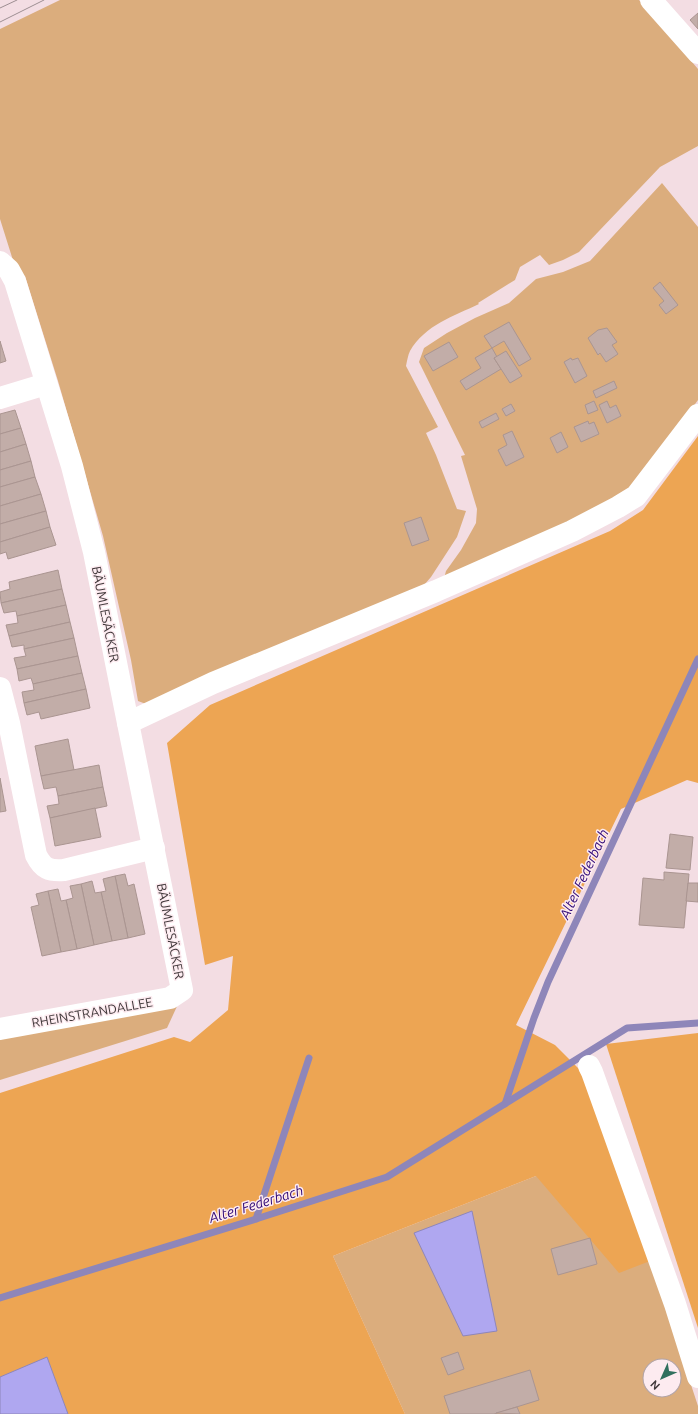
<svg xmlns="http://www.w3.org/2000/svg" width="698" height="1414" font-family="Ubuntu,sans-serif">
<rect width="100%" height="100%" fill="#f3dde3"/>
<!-- green -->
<g fill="#dbad7d" fill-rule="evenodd">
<path d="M60 0H639L698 69V146L660 167 579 252 563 260 549 265 540 255 520 267 515 280 478 303 479 304C454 316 425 325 410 351 408 355 407 361 406 366L438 427 426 433 436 455 457 509 466 511 457 537 431 577 418 592 146 704 138 701 131 660 103 536 58 381 25 276 17 273 0 219V29Z"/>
<polygon points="662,183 698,227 698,400 633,490 443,582 446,571 461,550 476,523 477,509 461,456 465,455 419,362 424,348 447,333 475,318 509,303 536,279 563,272 590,261"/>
<polygon points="179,1002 167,1028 0,1080 0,1038"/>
<path d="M611 1142 698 1406V1414H405L333 1256 536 1176ZM650 1366H674V1390H650Z"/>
</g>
<!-- forest -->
<g fill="#eda553">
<polygon points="698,436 698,783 687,780 621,809 516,1025 555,1045 581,1071 650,1261 619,1273 536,1176 333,1256 405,1414 0,1414 0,1093 174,1037 190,1042 228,1010 233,956 205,965 167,743 210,705 610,531 643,510"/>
<polygon points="698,1033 698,1328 606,1044"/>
</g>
<!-- water -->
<g fill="#afa7f0" stroke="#8e86b9">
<polygon points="472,1211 497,1331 463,1336 414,1233"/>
<polygon points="47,1357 68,1414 0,1414 0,1377"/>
</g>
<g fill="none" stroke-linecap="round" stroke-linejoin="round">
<!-- stream -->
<g stroke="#8e86b9" stroke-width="7">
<polyline points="505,1104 534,1018 548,982 698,659"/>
<polyline points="256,1219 309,1058"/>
<polyline points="0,1298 256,1219 387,1177 627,1028 698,1023"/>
</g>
</g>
<!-- building -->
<g fill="#c2ada8" stroke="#aa9591">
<polygon points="698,13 698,29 690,20"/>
<polygon points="660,282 678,305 666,314 659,305 664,301 653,288"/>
<polygon points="509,322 531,359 519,366 504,341 492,348 484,336"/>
<polygon points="607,328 617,342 612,345 618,354 606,362 600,353 598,355 588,338 598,330"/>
<polygon points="0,341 6,361 0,363"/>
<polygon points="449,342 458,357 433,371 424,356"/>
<polygon points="492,348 497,357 494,358 501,369 466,390 460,381 481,368 475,358"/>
<polygon points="506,351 522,376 510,383 494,358"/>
<polygon points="571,358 572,360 578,358 587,376 575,383 564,362"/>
<polygon points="614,381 617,388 596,398 593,391"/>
<polygon points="594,401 598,410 588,414 585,405"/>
<polygon points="607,401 610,408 616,405 621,416 607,423 599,405"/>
<polygon points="511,404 515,411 506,416 502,409"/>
<polygon points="15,410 21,428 0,434 0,414"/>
<polygon points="496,413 499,419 482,428 479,422"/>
<polygon points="588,421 589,424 594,422 599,434 581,442 574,427"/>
<polygon points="21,428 26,444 0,452 0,434"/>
<polygon points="512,431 524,457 506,466 498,450 507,445 503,435"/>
<polygon points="561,432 568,447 557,453 550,438"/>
<polygon points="26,444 31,461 0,470 0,452"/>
<polygon points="31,461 35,477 0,487 0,470"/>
<polygon points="35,477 41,494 0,506 0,487"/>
<polygon points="41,494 46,511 0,524 0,506"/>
<polygon points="46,511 50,527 0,542 0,524"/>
<polygon points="421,517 429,540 412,546 404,523"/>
<polygon points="50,527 56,545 8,559 6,552 0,554 0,542"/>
<polygon points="58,570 62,589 1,603 0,592 10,589 9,582"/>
<polygon points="62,589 66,605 17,616 16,611 4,613 1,603"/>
<polygon points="66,605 70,622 9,636 6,625 18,623 17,616"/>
<polygon points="70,622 74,638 24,649 24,645 12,647 9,636"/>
<polygon points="74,638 78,656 17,669 14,658 26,656 24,649"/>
<polygon points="78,656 82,673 33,684 31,678 19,681 17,669"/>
<polygon points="82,673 86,689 24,703 22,692 34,690 33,684"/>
<polygon points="86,689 90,708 41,719 39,712 27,715 24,703"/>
<polygon points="68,739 74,770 41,776 35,746"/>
<polygon points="99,765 103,787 58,796 56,787 44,789 41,776"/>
<polygon points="0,778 6,811 0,812"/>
<polygon points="103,787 107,806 50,818 47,806 59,804 58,796"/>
<polygon points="95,808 101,837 55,846 50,818"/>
<polygon points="670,834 693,837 690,870 666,868"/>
<polygon points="664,872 689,874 684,928 639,925 643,878 664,880"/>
<polygon points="125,874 128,886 134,884 145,934 128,938 115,876"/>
<polygon points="115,876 128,938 112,941 101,892 106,891 103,879"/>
<polygon points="92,881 95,893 101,892 112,941 94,945 81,884"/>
<polygon points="688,883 698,883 698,902 686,901"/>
<polygon points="81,884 94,945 77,949 66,900 73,898 70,886"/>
<polygon points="58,889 61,901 66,900 77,949 61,952 48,891"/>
<polygon points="48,891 61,952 42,956 31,907 39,905 36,894"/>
<polygon points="590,1238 597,1264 558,1275 551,1249"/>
<polygon points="458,1352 464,1369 448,1375 441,1358"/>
<polygon points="530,1370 539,1400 494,1414 450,1414 444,1396"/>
<polygon points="517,1407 520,1414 496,1413"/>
</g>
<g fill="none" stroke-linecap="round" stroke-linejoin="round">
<!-- minor -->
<g stroke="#fff" stroke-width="22">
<polyline points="651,0 698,53"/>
<polyline points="0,262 9,270 15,281 72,466 94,552 128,723 182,990 170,998 0,1029"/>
<polyline points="0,398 46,384"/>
<path d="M0 688 9 723 36 855C43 869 49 871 64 870L154 848"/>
<polyline points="128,723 213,683 436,591 572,531 618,507 636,496 698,415"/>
<polyline points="589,1066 592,1072 675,1304 698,1377"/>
</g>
<!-- tram -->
<g stroke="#9d8e92" stroke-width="1">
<polyline points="0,8 17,0"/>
<polyline points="0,22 44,0"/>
</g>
</g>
<g text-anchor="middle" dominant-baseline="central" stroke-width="3" stroke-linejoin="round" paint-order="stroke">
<!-- street labels -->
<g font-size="13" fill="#40383a" stroke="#fdebf0">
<text transform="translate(106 614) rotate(79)">BÄUMLESÄCKER</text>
<text transform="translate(171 931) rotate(79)">BÄUMLESÄCKER</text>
<text transform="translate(92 1012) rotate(-10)">RHEINSTRANDALLEE</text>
</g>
<!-- water labels -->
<g font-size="14" font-style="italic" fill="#300875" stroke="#fdebf0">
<text transform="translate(584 874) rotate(-65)">Alter Federbach</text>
<text transform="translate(256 1204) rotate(-17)">Alter Federbach</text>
</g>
</g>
<!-- north arrow -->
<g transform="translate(662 1378) rotate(225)"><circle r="19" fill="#fdebf0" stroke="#b1a3a7"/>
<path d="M0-3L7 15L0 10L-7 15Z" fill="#31705e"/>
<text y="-6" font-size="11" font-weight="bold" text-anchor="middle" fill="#40383a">N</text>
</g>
</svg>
